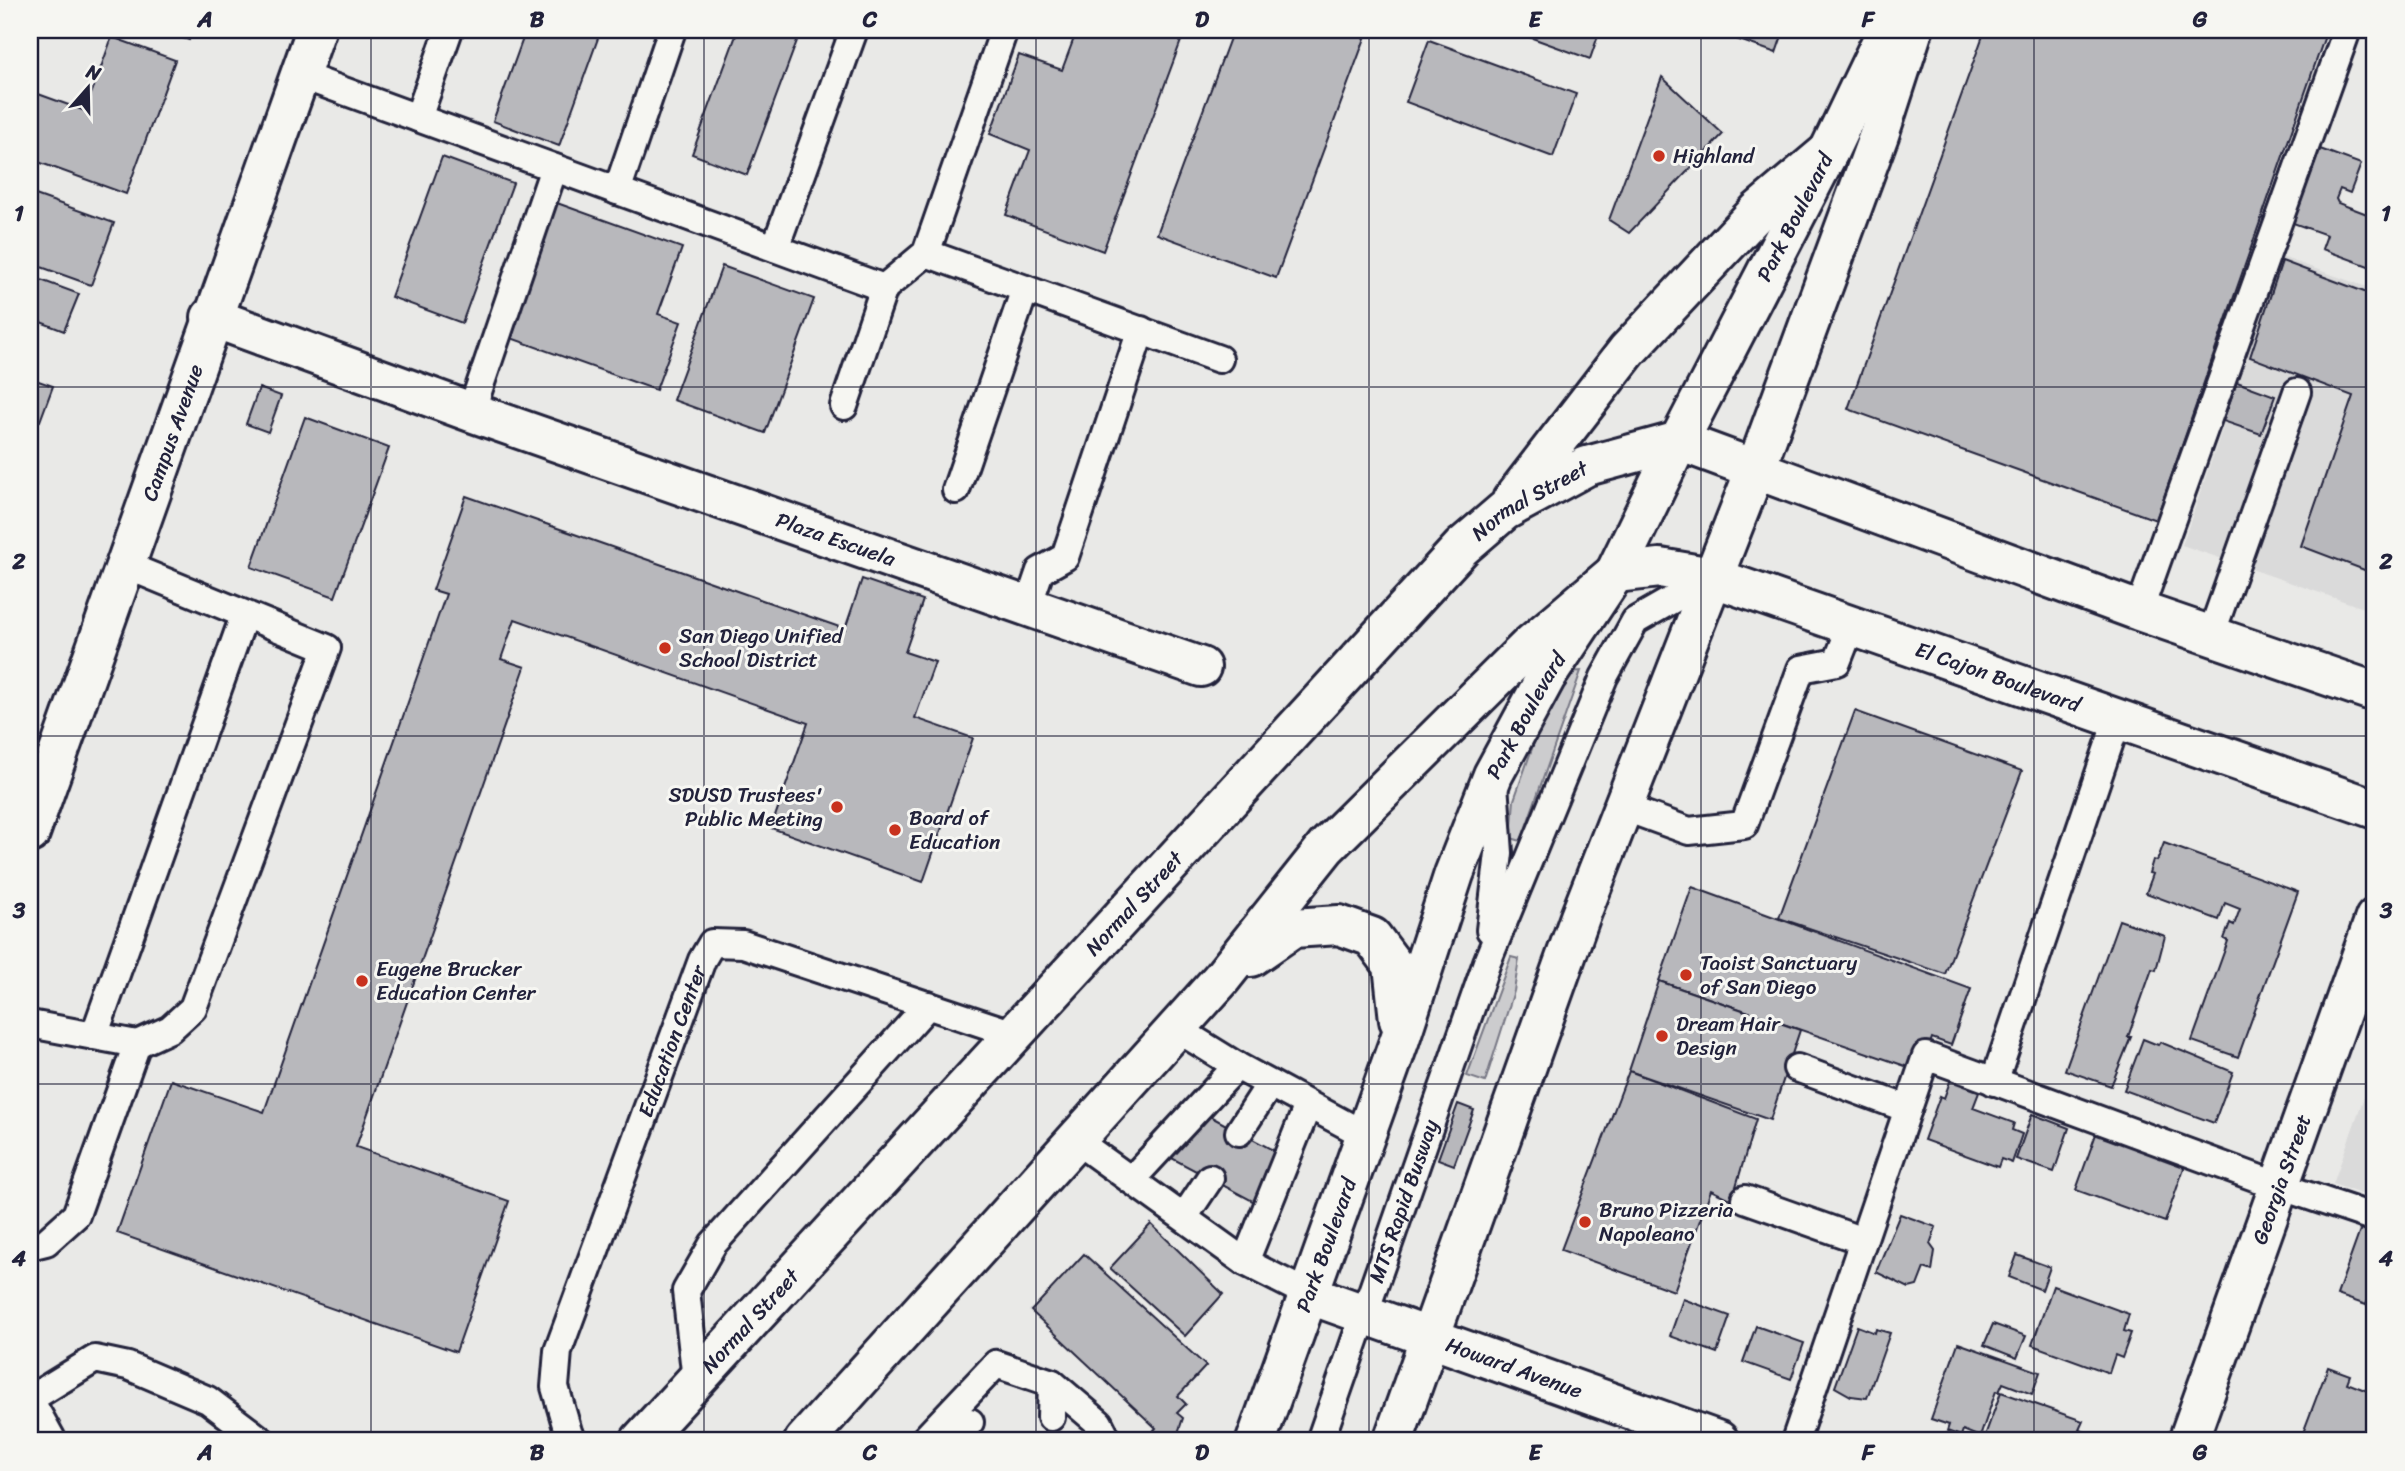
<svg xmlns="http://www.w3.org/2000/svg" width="2405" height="1471" font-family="Sriracha,sans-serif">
<rect width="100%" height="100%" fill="#e9e9e7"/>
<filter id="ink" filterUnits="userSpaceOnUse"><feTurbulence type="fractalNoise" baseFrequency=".0143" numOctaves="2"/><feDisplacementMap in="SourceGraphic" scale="14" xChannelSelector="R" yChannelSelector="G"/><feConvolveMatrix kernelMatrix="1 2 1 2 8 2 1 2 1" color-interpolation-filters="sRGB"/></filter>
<g filter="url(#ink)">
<!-- built -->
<g fill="#dadada">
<polygon points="2282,257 2375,290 2375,612 2182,545"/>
<polygon points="2375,1066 2375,1199 2333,1184"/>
</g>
<!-- green -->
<g fill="#ccccce" stroke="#777784" stroke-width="2">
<polygon points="1581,671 1521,841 1511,838 1514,800 1556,680 1566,672"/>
<polygon points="1511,957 1519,959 1514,991 1485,1082 1467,1076"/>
</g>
<!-- building -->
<g fill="#b8b8bc" stroke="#22223b" stroke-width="2">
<polygon points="158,30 192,30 189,40"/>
<polygon points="526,30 601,30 559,146 493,121"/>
<polygon points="738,30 801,30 747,175 692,154"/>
<polygon points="1077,30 1185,30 1103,251 1006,215 1030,150 990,134 1019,55 1062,70"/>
<polygon points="1233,30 1368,30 1276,278 1157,234"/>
<polygon points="1510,30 1600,30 1590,59"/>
<polygon points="1711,30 1784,30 1776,53"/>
<polygon points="1985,30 2327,30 2156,520 1848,409"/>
<polygon points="112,37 175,60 126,194 30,159 30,91 85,111"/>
<polygon points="1429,40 1576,94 1553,157 1406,102"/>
<polygon points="1662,77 1723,134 1629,233 1609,220"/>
<polygon points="2320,149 2361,164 2350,193 2340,189 2336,199 2338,203 2375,217 2375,255 2371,267 2322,249 2327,235 2293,223"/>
<polygon points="442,157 513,183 462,323 391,297"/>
<polygon points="30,193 114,223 91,285 30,263"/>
<polygon points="557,203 682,248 658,314 681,322 656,390 508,337"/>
<polygon points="2282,261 2375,296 2375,574 2301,546 2353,396 2250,357"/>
<polygon points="722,266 814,299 765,433 673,400"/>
<polygon points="30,276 79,294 64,331 30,318"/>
<polygon points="30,378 53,386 40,421 30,417"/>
<polygon points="2237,382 2275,396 2261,434 2223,421"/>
<polygon points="259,388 281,396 268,432 246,424"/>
<polygon points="305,417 389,448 335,597 251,567"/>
<polygon points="466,496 845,629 862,579 923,600 905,652 935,662 915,718 973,738 923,882 771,828 808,723 515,619 501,659 525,667 356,1147 509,1201 456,1352 117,1233 171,1080 264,1112 446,594 433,590"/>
<polygon points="1855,711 2022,771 1945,974 1779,918"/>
<polygon points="2164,843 2298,892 2238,1057 2192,1041 2228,941 2224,939 2230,923 2234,925 2240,909 2225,903 2219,920 2146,893 2153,874 2149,873 2153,860 2157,861"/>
<polygon points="1692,887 1971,989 1951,1045 1932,1038 1926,1056 1914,1069 1659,981"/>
<polygon points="2119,920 2165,936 2156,970 2152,969 2128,1037 2131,1037 2111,1086 2065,1070"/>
<polygon points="1659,981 1800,1030 1770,1120 1629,1071"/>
<polygon points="2143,1039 2158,1045 2160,1042 2233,1072 2214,1123 2124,1090"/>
<polygon points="1629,1071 1756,1119 1732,1200 1711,1190 1674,1291 1561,1250"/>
<polygon points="1952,1076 1981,1087 1973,1108 2014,1123 2012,1130 2022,1134 2012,1163 2001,1159 1998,1167 1924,1140 1940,1096 1944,1098"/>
<polygon points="1458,1104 1474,1110 1454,1165 1438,1159"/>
<polygon points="1204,1113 1286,1157 1260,1205 1164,1154"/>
<polygon points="2032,1114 2069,1128 2054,1172 2016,1159"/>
<polygon points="2096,1134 2185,1165 2165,1222 2076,1190"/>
<polygon points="1900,1214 1936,1227 1930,1244 1935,1251 1932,1271 1924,1268 1917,1286 1909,1288 1876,1272"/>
<polygon points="1151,1224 1223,1294 1185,1336 1110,1268"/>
<polygon points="2361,1228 2375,1233 2375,1300 2369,1298 2366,1305 2337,1295"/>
<polygon points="1084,1254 1206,1366 1178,1396 1186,1404 1177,1413 1183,1418 1178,1433 1170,1441 1166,1441 1154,1430 1156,1428 1031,1311"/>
<polygon points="2017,1255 2050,1267 2042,1290 2009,1277"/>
<polygon points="2053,1286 2129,1314 2124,1331 2131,1333 2122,1358 2115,1355 2109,1373 2032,1345"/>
<polygon points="1683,1299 1730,1316 1717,1353 1670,1336"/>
<polygon points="1993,1324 2026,1336 2017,1358 1984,1345"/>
<polygon points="1756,1326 1804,1343 1791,1379 1743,1362"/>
<polygon points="1857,1326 1875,1333 1876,1329 1890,1333 1867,1398 1851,1396 1835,1387"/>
<polygon points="1958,1343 2040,1372 2032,1394 2003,1383 1999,1392 1996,1391 1980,1437 1963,1430 1961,1436 1947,1431 1949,1425 1931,1419"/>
<polygon points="2328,1367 2350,1375 2347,1383 2375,1394 2375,1441 2300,1441"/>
<polygon points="2001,1392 2083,1421 2079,1430 2094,1435 2092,1441 1983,1441"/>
</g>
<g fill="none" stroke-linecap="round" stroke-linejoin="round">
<!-- lane casing -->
<g stroke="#22223b" stroke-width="32">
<g id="lane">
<polyline points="300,75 884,288 844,406"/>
<polyline points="418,118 449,30"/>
<polyline points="617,191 672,30"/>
<polyline points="775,248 854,30"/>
<polyline points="926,253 1219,359"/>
<polyline points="884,288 926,253 1004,30"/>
<polyline points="471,412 554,168"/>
<polyline points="956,490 1025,289"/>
<polyline points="125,565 327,648 193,1008 170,1029 137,1044"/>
<polyline points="1028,606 1040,571 1065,557 1141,330"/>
<polyline points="2139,611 2347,30"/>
<polyline points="2211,635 2297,392"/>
<polyline points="1623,807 1689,831 1744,825 1801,669 1837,662 1852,624"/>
<polyline points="1490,930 1499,853 1494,784"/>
<polyline points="30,1024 137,1044 76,1215 46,1242 30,1246"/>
<polyline points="1174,1027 1237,1066 1365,1135"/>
<polyline points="94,1036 244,616"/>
<polyline points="1797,1068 1908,1109"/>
<polyline points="1994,1082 2117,721"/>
<polyline points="1239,1132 1270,1084"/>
<polyline points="1074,1139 1245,1262 1308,1294"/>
<polyline points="1131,1180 1237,1066"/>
<polyline points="1745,1199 1863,1241"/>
<polyline points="1184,1217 1210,1178"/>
<polyline points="1245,1262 1308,1105"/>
<polyline points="696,1380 686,1291 713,1244 928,1005"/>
<polyline points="30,1399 95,1359 128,1366 208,1400 262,1441"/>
<polyline points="1051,1417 1052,1383"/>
<path id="s1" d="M574 1441 569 1435 555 1387 558 1351 702 960 712 943 743 944 1014 1034"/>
<polyline points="923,1441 996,1364 1052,1383 1099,1423 1108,1441"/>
<polyline points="951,1441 970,1422"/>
<path id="s2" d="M1320 1441 1487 962 1604 677 1635 621 1712 577"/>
<polyline points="1795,1441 1926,1056 2279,1186 2375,1218"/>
</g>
</g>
<!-- street casing -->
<g stroke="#22223b" stroke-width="44">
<g id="street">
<path id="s3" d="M211 317 471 412 1201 667"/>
<path id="s4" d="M2188 1441 2375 918"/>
</g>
</g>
<!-- secondary casing -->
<g stroke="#22223b" stroke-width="44">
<g id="secondary">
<path id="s5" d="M1679 441 1829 151 1887 30"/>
<polyline points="1756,468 1879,135 1913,30"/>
<path id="s6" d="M30 833 316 30"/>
<path id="s7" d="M1308 1294 1719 1441"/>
<polyline points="30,1412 46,1441"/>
</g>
</g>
<!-- primary casing -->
<g stroke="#22223b" stroke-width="44">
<g id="primary">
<polyline points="1679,441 2139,611 2375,692"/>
<polyline points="1512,500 1627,351 1758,211 1829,151"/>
<path id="s8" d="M1615 573 1660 568 1712 577 2375 809"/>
<polyline points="1251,957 1293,928 1339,925 1372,937 1393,965 1399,1020"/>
<path id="s9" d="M640 1441 1462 547 1504 511 1587 466 1679 441"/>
<polyline points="804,1441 1221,979 1326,847 1529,646 1615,573"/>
<path id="s10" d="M1256 1441 1400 1039 1454 874 1493 775 1546 677 1615 573 1679 441"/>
<polyline points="1393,1441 1580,917 1756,468"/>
</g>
</g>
<!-- lane -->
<use href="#lane" stroke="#f6f6f2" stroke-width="26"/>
<!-- street -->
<use href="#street" stroke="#f6f6f2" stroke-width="38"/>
<!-- secondary -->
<use href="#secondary" stroke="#f6f6f2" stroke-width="38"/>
<!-- primary -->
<use href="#primary" stroke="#f6f6f2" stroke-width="38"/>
</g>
</g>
<!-- grid -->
<path fill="none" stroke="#22223b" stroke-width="2" stroke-opacity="0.55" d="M371 30V1441M704 30V1441M1036 30V1441M1369 30V1441M1701 30V1441M2034 30V1441M30 387H2375M30 736H2375M30 1084H2375"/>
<!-- markers -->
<g fill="#c8321e" stroke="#f6f6f2" stroke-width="2.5">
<circle cx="1659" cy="156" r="7"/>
<circle cx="665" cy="648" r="7"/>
<circle cx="837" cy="807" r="7"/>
<circle cx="895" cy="830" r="7"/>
<circle cx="1686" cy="975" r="7"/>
<circle cx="362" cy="981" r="7"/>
<circle cx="1662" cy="1036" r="7"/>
<circle cx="1585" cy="1222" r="7"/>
</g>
<g text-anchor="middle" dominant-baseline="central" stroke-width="6" stroke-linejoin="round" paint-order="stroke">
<!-- poi labels -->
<g font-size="21" fill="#22223b" stroke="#f6f6f2" text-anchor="start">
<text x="1673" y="156">Highland</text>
<text x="679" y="636">San Diego Unified<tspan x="679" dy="24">School District</tspan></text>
<text x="823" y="795" text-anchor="end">SDUSD Trustees'<tspan x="823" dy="24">Public Meeting</tspan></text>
<text x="909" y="818">Board of<tspan x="909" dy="24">Education</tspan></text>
<text x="1700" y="963">Taoist Sanctuary<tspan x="1700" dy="24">of San Diego</tspan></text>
<text x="376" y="969">Eugene Brucker<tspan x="376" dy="24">Education Center</tspan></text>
<text x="1676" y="1024">Dream Hair<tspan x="1676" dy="24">Design</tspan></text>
<text x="1599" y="1210">Bruno Pizzeria<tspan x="1599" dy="24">Napoleano</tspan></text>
</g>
<!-- street labels -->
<g font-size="21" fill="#22223b" stroke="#f6f6f2">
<text stroke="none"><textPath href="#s5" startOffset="252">Park Boulevard</textPath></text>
<text stroke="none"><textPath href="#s6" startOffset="425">Campus Avenue</textPath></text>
<text stroke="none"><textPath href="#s9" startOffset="1297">Normal Street</textPath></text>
<text stroke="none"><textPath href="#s3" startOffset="663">Plaza Escuela</textPath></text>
<text stroke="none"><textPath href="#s8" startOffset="401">El Cajon Boulevard</textPath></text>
<text stroke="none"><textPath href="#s10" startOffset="775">Park Boulevard</textPath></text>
<text stroke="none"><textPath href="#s9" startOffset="730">Normal Street</textPath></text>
<text stroke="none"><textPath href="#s1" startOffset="424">Education Center</textPath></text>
<text stroke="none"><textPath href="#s4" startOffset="278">Georgia Street</textPath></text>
<text stroke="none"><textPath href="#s2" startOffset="254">MTS Rapid Busway</textPath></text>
<text stroke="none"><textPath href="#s10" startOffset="208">Park Boulevard</textPath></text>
<text stroke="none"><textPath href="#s9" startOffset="163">Normal Street</textPath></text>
<text stroke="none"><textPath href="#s7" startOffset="219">Howard Avenue</textPath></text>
</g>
</g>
<!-- margin -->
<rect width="2405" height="1471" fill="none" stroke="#f6f6f2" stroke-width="77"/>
<!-- north arrow -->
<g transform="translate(88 88) rotate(20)" stroke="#f6f6f2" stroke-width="5" paint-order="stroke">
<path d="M0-5L12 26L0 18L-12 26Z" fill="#22223b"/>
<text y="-10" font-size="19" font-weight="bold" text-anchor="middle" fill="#22223b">N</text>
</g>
<rect x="38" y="38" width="2328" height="1394" fill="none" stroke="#22223b" stroke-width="2.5"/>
<g font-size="23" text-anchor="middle" font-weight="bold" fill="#22223b">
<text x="205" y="27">A</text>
<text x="537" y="27">B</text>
<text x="870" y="27">C</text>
<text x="1202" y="27">D</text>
<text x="1535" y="27">E</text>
<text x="1868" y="27">F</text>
<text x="2200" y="27">G</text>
<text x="19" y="221">1</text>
<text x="2386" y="221">1</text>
<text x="19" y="569">2</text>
<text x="2386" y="569">2</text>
<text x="19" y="918">3</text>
<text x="2386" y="918">3</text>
<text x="19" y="1266">4</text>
<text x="2386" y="1266">4</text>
<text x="205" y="1460">A</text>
<text x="537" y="1460">B</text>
<text x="870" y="1460">C</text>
<text x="1202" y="1460">D</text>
<text x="1535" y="1460">E</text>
<text x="1868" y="1460">F</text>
<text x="2200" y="1460">G</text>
</g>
</svg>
